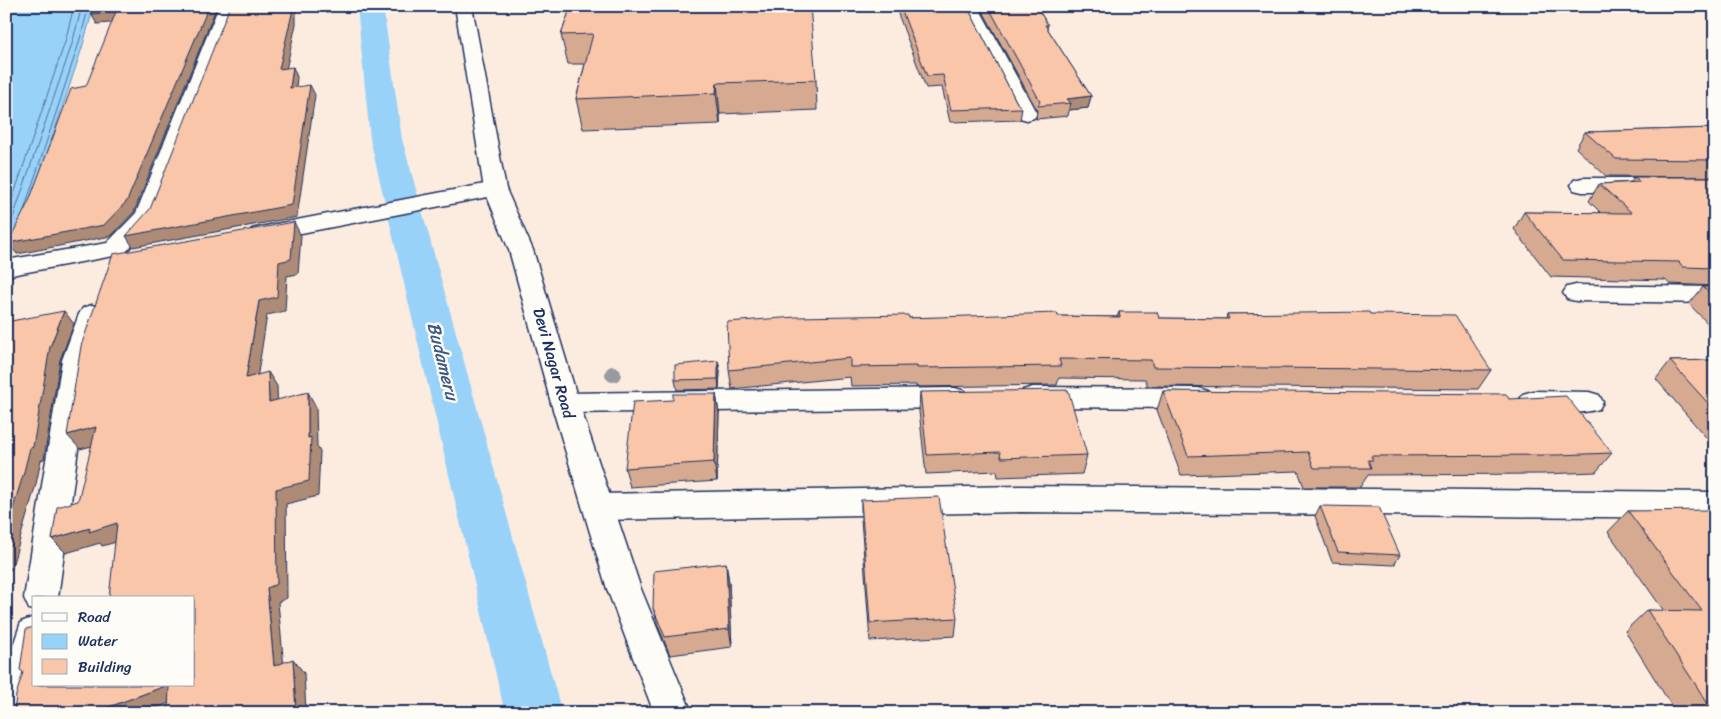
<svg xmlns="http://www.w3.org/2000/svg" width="1721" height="719" font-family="Sriracha,sans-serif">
<rect width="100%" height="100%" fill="#fcece0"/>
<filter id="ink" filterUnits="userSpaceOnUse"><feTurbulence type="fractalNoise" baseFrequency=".02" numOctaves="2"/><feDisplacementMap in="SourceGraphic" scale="10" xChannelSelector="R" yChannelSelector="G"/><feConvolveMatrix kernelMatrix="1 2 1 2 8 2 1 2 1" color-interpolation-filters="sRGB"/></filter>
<g filter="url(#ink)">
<!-- water -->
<polygon fill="#98d2f8" stroke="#6691ba" points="7,6 94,6 82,48 16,247 6,249"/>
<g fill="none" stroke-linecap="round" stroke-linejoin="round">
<!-- shore -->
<g stroke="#4d709c" stroke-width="1">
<polyline points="24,210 78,46 89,6"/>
<polyline points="6,218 65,42 74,6"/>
<polyline points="6,238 72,44 82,6"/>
</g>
<!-- canal -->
<polygon fill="#98d2f8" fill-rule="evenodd" points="357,6 383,6 402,139 562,713 505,713 370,139"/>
<!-- street casing -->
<g stroke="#1b2f5e" stroke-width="3">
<g id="street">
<polygon points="961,6 978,6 1037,114 1034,118 1027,120 1020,118 1017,114"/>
<polygon points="1582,178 1636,178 1644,180 1647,185 1644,190 1636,192 1582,192 1574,190 1571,185 1574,180"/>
<polygon points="495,182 503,184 506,189 503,194 260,241 252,239 248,234 252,229 260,227"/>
<polygon points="1576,285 1715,287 1715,303 1576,301 1567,299 1563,293 1567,287"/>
<polygon points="92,305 101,308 105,314 90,360 58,598 34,598 34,610 29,609 24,598 62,360 79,314 83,308"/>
<polygon points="1033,387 1198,388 1208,391 1212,398 1208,405 1198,408 1033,407 1023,404 1019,397 1023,390"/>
<polygon points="955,388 965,391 969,398 965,405 955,408 565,413 555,410 551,403 555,396 565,393"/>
<path d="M1533 391 1589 392 1599 395 1603 402 1599 409C1580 415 1542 414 1523 408L1519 401 1523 394Z"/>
<polygon points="1021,486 1715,492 1715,518 1021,512 599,520 588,516 583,507 588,498 599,494"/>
<polygon points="34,617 34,685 38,685 30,713 6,713 6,666 21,622"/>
</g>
</g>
<!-- secondary casing -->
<g stroke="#1b2f5e" stroke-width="3">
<g id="secondary">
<polygon points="219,6 236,6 155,220 124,254 6,276 6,260 107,243 136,213"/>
<polygon points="455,6 472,6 506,189 533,250 579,403 641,589 692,713 654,713 607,589 551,403 509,250 484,189"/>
</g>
</g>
<!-- street -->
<use href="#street" fill="#fdfcf7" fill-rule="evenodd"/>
<!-- secondary -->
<use href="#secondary" fill="#fdfcf7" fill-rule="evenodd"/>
</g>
<!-- trees -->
<circle fill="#979b9f" cx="613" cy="374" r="8"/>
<!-- wall -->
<g fill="#d6aa91" stroke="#1b2f5e">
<polygon points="571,6 816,80 817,110 720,114 720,124 583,129 576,99 585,64 568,64 561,35"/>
<polygon points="895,6 967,6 1017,103 1022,108 1020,120 950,122 942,87 926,88"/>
<polygon points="980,6 1036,6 1048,25 1047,28 1091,96 1088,108 1069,110 1068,116 1036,119 1037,110"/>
<polygon points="1715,128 1715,177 1606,176 1576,148 1585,132"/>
<polygon points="1635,177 1715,177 1715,286 1670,284 1665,280 1551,277 1514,229 1524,212 1601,213 1589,201 1599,184 1631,182"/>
<polygon points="1703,287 1715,287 1715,331 1689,304"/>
<polygon points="1119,312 1159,318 1226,319 1227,314 1370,314 1491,370 1478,389 1148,386 1145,379 1059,378 1057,385 916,387 916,385 851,386 850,377 732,389 729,370 909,318 1058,316 1117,317"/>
<polygon points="1715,360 1715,448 1656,379 1670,361"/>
<polygon points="718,361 720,371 719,389 677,390 675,380"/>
<polygon points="1163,391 1509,399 1612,453 1596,472 1543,474 1368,475 1360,487 1304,487 1298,471 1181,475 1157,410"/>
<polygon points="920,392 1087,455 1082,474 998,477 997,471 926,474 919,411"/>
<polygon points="716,394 719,413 717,481 630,487 625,468 673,400"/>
<polygon points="861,500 957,618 955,636 870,641 861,519"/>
<polygon points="1320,506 1400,555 1394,565 1332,562 1315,516"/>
<polygon points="1628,511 1710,513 1715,713 1676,713 1625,631 1647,610 1664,611 1608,532"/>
<polygon points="726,563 729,582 732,647 670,655 658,626 653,608"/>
</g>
<!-- shaded-wall -->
<g fill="#ae8b76" stroke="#1b2f5e">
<polygon points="209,6 217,6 134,212 111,236 17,254 8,243"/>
<polygon points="292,6 296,6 296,24 284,79 279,69"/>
<polygon points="116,12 122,22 97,24 91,14"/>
<polygon points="293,67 297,77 295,98 290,88"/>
<polygon points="717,83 720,114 720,124 716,93"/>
<polygon points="310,85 315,95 297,217 133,247 126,236"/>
<polygon points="1091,96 1088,108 1069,110 1071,103 1067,99"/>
<polygon points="294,222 301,236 298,274 287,276 285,311 267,315 255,392 246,378 259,301 279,262"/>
<polygon points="64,311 74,324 60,360 44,459 41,460 36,484 11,570 9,570 6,581 6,531 50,347"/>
<polygon points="718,361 720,371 719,389 718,379"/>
<polygon points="268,372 277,386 278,417 269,402"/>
<polygon points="308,392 316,407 317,446 320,452 318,496 286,504 287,598 278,602 285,679 274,666 267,588 276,489 308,438"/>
<polygon points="716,394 719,413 717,481 714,462"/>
<polygon points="96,427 108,442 80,449 67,435"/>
<polygon points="117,523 130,538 102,546 100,543 66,553 52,539 90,528"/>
<polygon points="726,563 729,582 732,647 729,629"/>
<polygon points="293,659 304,673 306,713 296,713"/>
<polygon points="168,685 169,685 182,698 143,713 106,713 106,708"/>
</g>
<!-- building -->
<g fill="#f9c6a9" stroke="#1b2f5e">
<polygon points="98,6 209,6 127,201 104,225 8,243 29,201 71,89 86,86 116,12 91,14"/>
<polygon points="230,6 292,6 292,14 279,69 293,67 290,88 310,85 292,205 126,236 150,209"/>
<polygon points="571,6 810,6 816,80 717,83 716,93 576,99 593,34 561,35"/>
<polygon points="900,6 967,6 1017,103 1022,108 951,110 943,75 927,76"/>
<polygon points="988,6 1036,6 1048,25 1045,25 1091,96 1067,99 1071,103 1038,106 1040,101"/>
<polygon points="1715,128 1715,160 1616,159 1585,132"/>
<polygon points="1635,177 1715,177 1715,268 1683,267 1679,262 1563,260 1524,212 1632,213 1599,184 1640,182"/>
<polygon points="294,222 291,259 279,262 277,297 259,301 246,378 268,372 269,402 308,392 308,438 311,437 309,481 276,489 277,584 267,588 274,666 293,659 296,713 168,713 169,685 194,685 194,598 109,598 117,523 89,532 90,528 52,539 57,507 78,501 96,427 67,435 81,346 113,254"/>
<polygon points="1703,287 1715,287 1715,298"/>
<polygon points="64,311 50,347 33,447 30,448 24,472 6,531 6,322"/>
<polygon points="1119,312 1157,312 1159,318 1229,319 1227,314 1369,312 1370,314 1455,315 1491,370 1153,367 1151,360 1059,359 1061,366 917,368 917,366 850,367 850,358 729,370 727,322 796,317 908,315 909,318 1057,313 1058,316 1120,317"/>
<polygon points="1715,360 1715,411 1670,361"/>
<polygon points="718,361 718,379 675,380 675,365"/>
<polygon points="1068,390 1087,455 1001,458 1000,452 927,455 920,392"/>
<polygon points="1163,391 1506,394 1509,399 1566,396 1612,453 1558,455 1371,456 1373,460 1368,460 1371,468 1314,468 1308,452 1188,456"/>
<polygon points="673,394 716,394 714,462 625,468 633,402 673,400"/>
<polygon points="939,497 957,618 870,623 861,500"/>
<polygon points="1320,506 1379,507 1400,555 1338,552"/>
<polygon points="1708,510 1710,513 1715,512 1715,713 1714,713 1647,610 1702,611 1628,511"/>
<polygon points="726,563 729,629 665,637 653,608 654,571"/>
<polygon points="34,627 34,685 168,685 106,708 106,713 14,713 16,695 23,672 20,670 26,629"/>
</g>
</g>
<g text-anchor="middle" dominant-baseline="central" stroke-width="5" stroke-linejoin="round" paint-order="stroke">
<!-- street labels -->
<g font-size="16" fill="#1b2f5e" stroke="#fdfcf7">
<text transform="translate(554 363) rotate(74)">Devi Nagar Road</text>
</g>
<!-- water labels -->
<g font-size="18" font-style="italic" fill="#3a5884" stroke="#fdfcf7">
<text transform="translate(443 361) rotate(76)">Budameru</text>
</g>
</g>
<!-- margin -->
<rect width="1721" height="719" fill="none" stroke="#fdfcf7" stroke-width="25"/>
<rect x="12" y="12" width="1696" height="694" fill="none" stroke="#1b2f5e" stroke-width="2" filter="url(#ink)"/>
<!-- legend -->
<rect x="32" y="596" width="162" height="90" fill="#fdfcf7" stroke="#a3aaba"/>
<rect x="42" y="613" width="25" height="8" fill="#fdfcf7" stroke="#a3aaba"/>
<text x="78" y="622" font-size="15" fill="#1b2f5e">Road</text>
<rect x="42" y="634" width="25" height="15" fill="#98d2f8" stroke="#a3aaba"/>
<text x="78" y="646" font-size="15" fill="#1b2f5e">Water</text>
<rect x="42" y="659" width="25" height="15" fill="#f9c6a9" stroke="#a3aaba"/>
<text x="78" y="672" font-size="15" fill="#1b2f5e">Building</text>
</svg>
